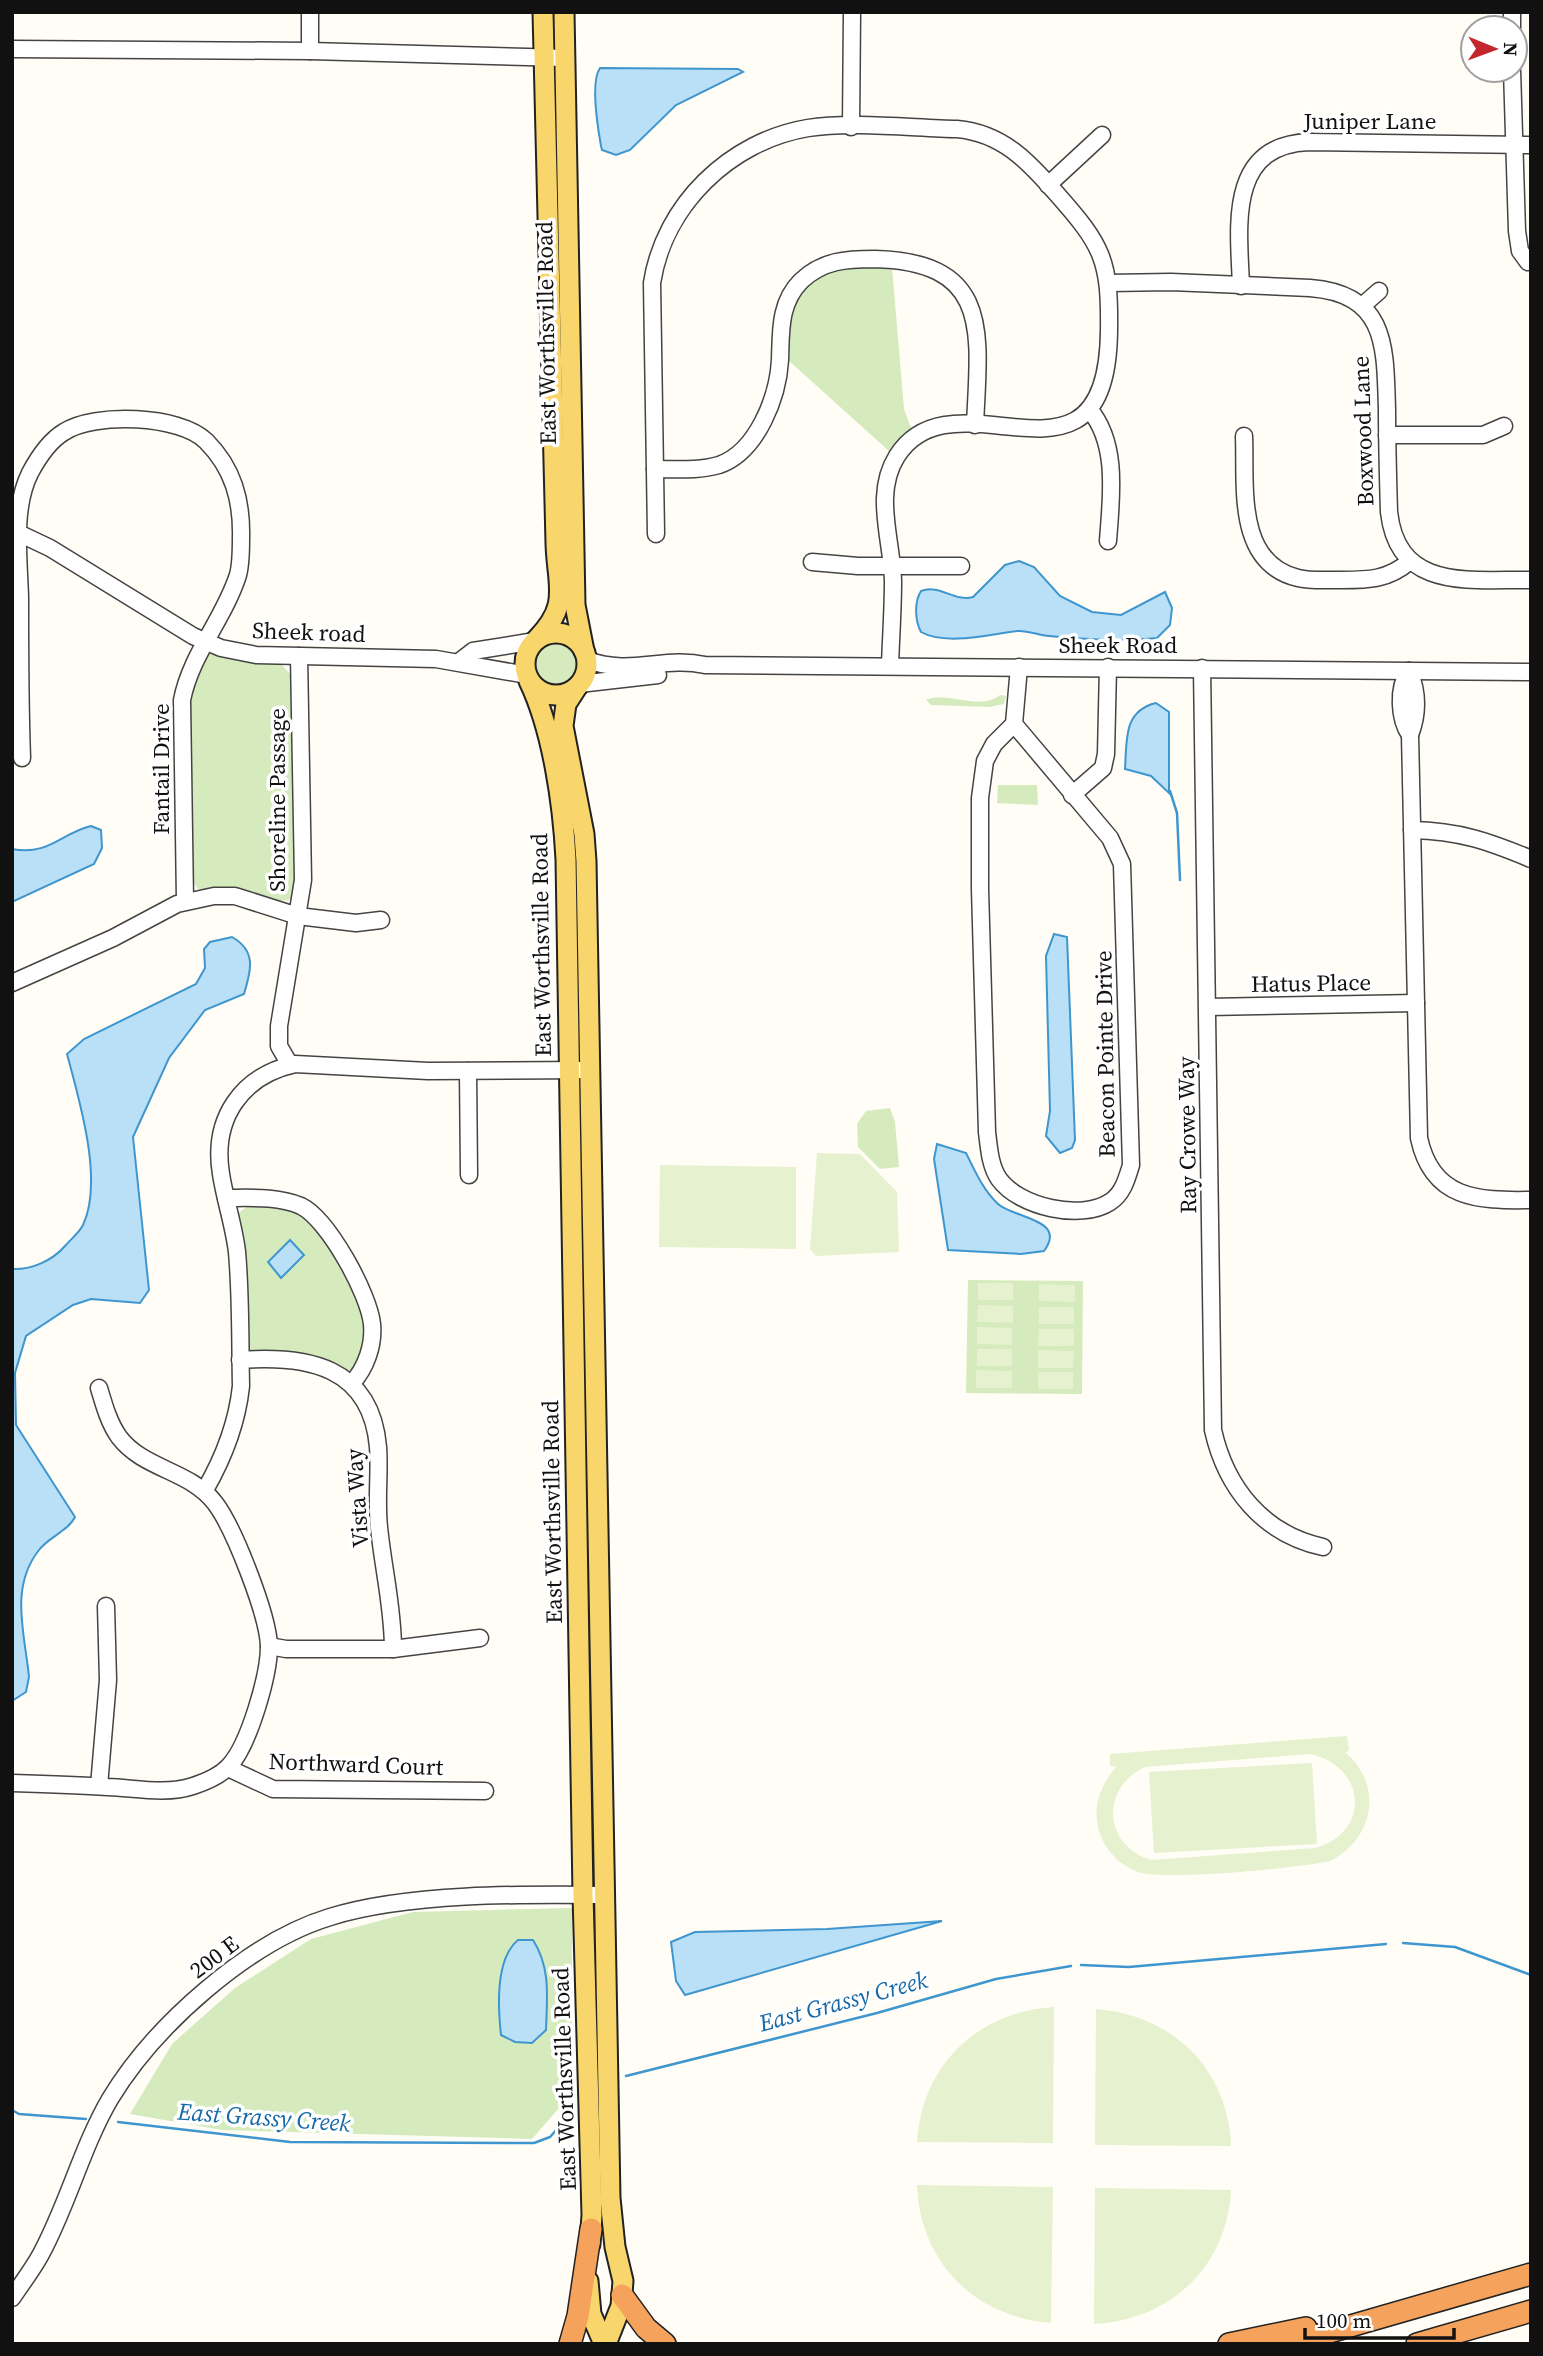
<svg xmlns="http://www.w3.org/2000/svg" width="1543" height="2356" font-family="'Source Serif 4',serif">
<rect width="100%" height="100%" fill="#fffdf5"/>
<!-- green -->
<g fill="#d5ebbd">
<path d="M864 266 892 267 904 409 912 431 890 452 787 359C792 298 794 271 864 266Z"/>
<circle cx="556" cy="665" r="24"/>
<polygon points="209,654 282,665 291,675 294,881 297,889 289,900 278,901 235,890 198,889 192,881 190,697 204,656"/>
<path d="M1000 695 1006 696 1004 704 989 707 931 705 926 700C948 690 979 712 1000 695Z"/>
<polygon points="998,785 1037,785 1038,805 997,803"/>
<polygon points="890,1108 895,1122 899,1167 880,1169 858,1147 857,1124 866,1111"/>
<path d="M275 1205C287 1209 300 1213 310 1221 323 1230 330 1246 338 1261 356 1295 376 1330 355 1368L348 1371 307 1355 251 1352 247 1348 237 1214 248 1206Z"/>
<polygon points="968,1280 1083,1281 1082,1394 966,1393"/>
<polygon points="572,1908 572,2093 532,2139 222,2130 130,2114 172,2044 235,1988 311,1939 413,1912"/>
</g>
<!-- pitch -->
<g fill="#e6f2cf" fill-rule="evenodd">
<polygon points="817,1153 860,1154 897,1192 899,1252 816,1256 810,1249"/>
<polygon points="660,1165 796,1167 796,1249 659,1247"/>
<rect x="978" y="1283" width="35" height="17"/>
<polygon points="1039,1284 1075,1285 1075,1302 1039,1301"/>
<polygon points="978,1305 1013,1306 1013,1323 977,1322"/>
<rect x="1039" y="1307" width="35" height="17"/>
<polygon points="977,1327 1012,1328 1012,1345 977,1344"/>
<polygon points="1039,1329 1074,1329 1074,1346 1038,1346"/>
<rect x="977" y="1349" width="35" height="17"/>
<polygon points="1038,1350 1074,1351 1073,1368 1038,1368"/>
<polygon points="976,1370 1012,1371 1012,1388 976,1388"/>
<rect x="1038" y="1372" width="35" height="17"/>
<path d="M1347 1736 1349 1751 1345 1752C1384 1785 1374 1839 1330 1861 1298 1868 1165 1881 1138 1872 1119 1865 1105 1850 1099 1831 1092 1805 1100 1787 1116 1767L1110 1766V1754ZM1310 1754C1366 1766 1372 1832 1315 1848L1151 1860C1103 1845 1100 1788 1145 1767Z"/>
<polygon points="1312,1763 1317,1844 1154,1853 1149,1772"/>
<path d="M1054 2007 1053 2143 917 2142C922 2065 977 2012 1054 2007Z"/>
<path d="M1096 2009C1173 2015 1228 2069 1231 2146L1095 2145Z"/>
<path d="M917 2185 1053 2187 1051 2323C975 2317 920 2263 917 2185Z"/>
<path d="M1095 2188 1231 2190C1227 2267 1170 2320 1094 2324Z"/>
</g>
<!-- water -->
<g fill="#b9e0f7" stroke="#3f96cf" stroke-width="2">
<path d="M600 68 738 69 743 72 676 105 630 150 616 155 602 150 601 146C598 129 590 82 600 68Z"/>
<path d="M1019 561 1034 567 1060 596 1092 612 1121 615 1165 592 1172 608 1170 625 1157 638C1122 642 1084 639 1049 636 1038 635 1027 630 1017 631 991 634 946 646 921 632 915 621 914 602 921 591 940 584 954 602 973 597L1005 565Z"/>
<path d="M1156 703 1169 712V793L1151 776 1125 769C1127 740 1123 711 1156 703Z"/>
<path d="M91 826 101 830 102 848 94 864 12 902V849C49 856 61 833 91 826Z"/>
<polygon points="1054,934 1067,937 1075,1140 1072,1148 1060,1153 1046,1136 1050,1111 1046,956"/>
<path d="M232 937C257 951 251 971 244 994L205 1010 169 1058 133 1137 149 1290 140 1303 91 1299 73 1305 26 1336 15 1373 16 1425 75 1517C68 1531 49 1537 39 1550 9 1588 25 1634 29 1677L26 1692 12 1701V1269C32 1270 53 1260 65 1246 70 1240 79 1233 83 1225 104 1181 79 1099 67 1054L84 1039 196 984 205 968 204 949 210 942Z"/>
<path d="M937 1144 966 1153C975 1171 983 1190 998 1204 1013 1218 1068 1219 1044 1251L1021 1254 948 1250 934 1159Z"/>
<polygon points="290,1240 304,1255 281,1278 268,1262"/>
<polygon points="942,1921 685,1995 676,1981 671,1942 695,1932 827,1929"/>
<path d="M518 1940H533C551 1968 547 1998 546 2030L532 2043 515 2042 501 2035C498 2008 495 1959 518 1940Z"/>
</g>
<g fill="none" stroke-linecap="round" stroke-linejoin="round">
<!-- stream -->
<g stroke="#3f96cf" stroke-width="2.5">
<polyline points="1170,791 1177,813 1180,880"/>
<polyline points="1403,1943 1455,1947 1531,1975"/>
<polyline points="1081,1965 1129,1967 1386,1944"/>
<polyline points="626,2076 877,2013 996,1979 1071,1966"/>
<polyline points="12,2110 19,2114 86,2119"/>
<polyline points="118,2122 290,2142 534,2143 550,2137 566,2119"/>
</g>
<!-- minor casing -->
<g stroke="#444" stroke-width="19">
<g id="minor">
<polyline points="1512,28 1512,12"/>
<polyline points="12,49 310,51 565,58"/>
<polyline points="310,51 310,12"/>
<polyline points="1512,70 1517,231 1520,251 1528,262"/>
<polyline points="851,127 852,12"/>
<polyline points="1048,185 1102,135"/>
<path d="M1109 283 1171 282 1310 288C1388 294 1385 348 1387 410 1387 444 1388 478 1389 512 1398 592 1470 579 1531 580"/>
<path d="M1241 286C1239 229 1226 145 1309 142L1531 145"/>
<polyline points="1362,306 1379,291"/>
<path d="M1089 409C1119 444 1111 498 1108 541"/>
<polyline points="1387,435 1483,435 1504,426"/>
<path d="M1244 436C1246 485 1235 563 1298 578 1310 581 1324 580 1336 580 1366 580 1387 581 1410 561"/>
<path d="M655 469C676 469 699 471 719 465 757 452 778 397 780 360 781 332 779 303 801 281 823 260 847 259 875 259 993 262 979 334 975 425"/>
<polyline points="12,530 50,548 193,636 221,648 256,655 436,659 527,675"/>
<path d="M656 534 652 283C664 205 730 141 808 128 851 121 912 128 957 129 1002 133 1028 161 1056 193 1103 246 1110 260 1109 331 1107 514 955 365 897 456 873 494 892 539 893 581 893 609 891 637 890 665"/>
<polyline points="812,562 858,566 961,566"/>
<path d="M587 660C631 676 663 656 705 665L1531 672"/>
<polyline points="460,661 473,651 535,641"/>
<path d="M1202 668 1213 1430C1226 1488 1263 1534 1323 1547"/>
<path d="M1409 671C1418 692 1418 714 1410 735L1419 1138C1432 1199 1477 1201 1531 1200"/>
<path d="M1409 671C1397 688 1399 719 1410 735"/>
<polyline points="579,684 658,675"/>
<path d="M1014 724 1110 838 1122 864 1131 1165C1127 1178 1123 1194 1110 1202 1081 1221 1019 1207 999 1179 990 1166 989 1148 987 1132L980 889V798L985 761 994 744 1014 724 1019 667"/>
<path d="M22 758C20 705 20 651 20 598 19 558 12 509 30 473 38 458 49 441 64 432 94 412 180 415 206 441 233 468 242 500 241 538 241 549 241 564 238 575 224 619 191 654 182 700L185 901"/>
<polyline points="1072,795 1103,768 1106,754 1108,667"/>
<path d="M1412 830C1459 831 1488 841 1531 859"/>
<polyline points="12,983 113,938 177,904 214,896 235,896 298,916 356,923 381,920"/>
<polyline points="1208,1007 1416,1003"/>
<polyline points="290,1065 279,1046 279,1026 303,880 299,656"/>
<polyline points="468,1071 469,1175"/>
<path d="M226 1198C250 1198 278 1196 301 1206 328 1219 369 1294 372 1324 374 1345 366 1368 352 1383"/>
<path d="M240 1360C307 1355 371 1366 378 1447 380 1473 376 1500 379 1527 383 1568 393 1607 393 1649"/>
<path d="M205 1490C224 1457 237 1424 241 1386 240 1341 241 1297 237 1252 234 1226 225 1200 221 1174 212 1119 241 1076 295 1064L428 1071 589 1070"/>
<polyline points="269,1646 286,1649 393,1649 480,1638"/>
<polyline points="228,1768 273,1789 485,1791"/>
<path d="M12 1783C44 1784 76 1785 108 1787 135 1788 166 1795 193 1786 205 1782 220 1776 229 1766 249 1745 269 1675 269 1646 268 1615 234 1528 215 1503 190 1470 144 1470 119 1437 109 1423 104 1405 99 1388"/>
<polyline points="99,1786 108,1680 106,1606"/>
<path d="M12 2298C22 2283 33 2269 41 2254 68 2204 82 2147 110 2099 154 2026 248 1942 330 1917 406 1893 524 1894 604 1895"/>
</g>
</g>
<!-- major casing -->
<g stroke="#222" stroke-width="23">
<g id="major">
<polyline points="564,12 575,605 584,651"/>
<circle cx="556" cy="664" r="31"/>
<path d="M537 639C571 604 557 586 556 543L543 12"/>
<path d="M529 681C553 731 563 804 566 859L583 1895 592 2215 590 2244"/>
<polyline points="577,687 566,704 563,726 584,834 586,861 610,2198 615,2247 623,2281 621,2306 606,2344"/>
<polyline points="588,2281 591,2314 604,2344"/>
</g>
</g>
<!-- highway casing -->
<g stroke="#222" stroke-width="24">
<g id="highway">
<polyline points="622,2295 646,2328 665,2344"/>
<polyline points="570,2344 578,2316 591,2229"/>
<polyline points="1229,2344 1306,2328"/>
<polyline points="1288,2344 1531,2274"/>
<polyline points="1417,2344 1531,2311"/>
</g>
</g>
<!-- minor -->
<use href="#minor" stroke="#fff" stroke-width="16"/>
<!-- major -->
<use href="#major" stroke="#f9d66b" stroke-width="19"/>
<!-- highway -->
<use href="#highway" stroke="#f5a25d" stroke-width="21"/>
</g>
<g text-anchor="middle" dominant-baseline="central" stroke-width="7" stroke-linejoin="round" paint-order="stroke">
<!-- street labels -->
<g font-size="23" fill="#111" stroke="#fff">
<text x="1370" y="121">Juniper Lane</text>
<text transform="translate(546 333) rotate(-91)">East Worthsville Road</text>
<text transform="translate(1363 431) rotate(-92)">Boxwood Lane</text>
<text transform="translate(309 632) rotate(2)">Sheek road</text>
<text x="1118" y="645">Sheek Road</text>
<text transform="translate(161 769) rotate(-90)">Fantail Drive</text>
<text transform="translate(277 800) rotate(-90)">Shoreline Passage</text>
<text transform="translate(541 945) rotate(-91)">East Worthsville Road</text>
<text transform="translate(1311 983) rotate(-1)">Hatus Place</text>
<text transform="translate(1105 1054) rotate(-91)">Beacon Pointe Drive</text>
<text transform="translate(1187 1135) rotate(-91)">Ray Crowe Way</text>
<text transform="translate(357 1498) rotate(-94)">Vista Way</text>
<text transform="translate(552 1512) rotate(-91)">East Worthsville Road</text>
<text transform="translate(356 1764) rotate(2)">Northward Court</text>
<text transform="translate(214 1957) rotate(-37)">200 E</text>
<text transform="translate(564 2079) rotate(-92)">East Worthsville Road</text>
</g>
<!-- water labels -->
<g font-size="24" font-style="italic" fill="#1768a6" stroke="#fff">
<text transform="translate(843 2001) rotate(-15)">East Grassy Creek</text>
<text transform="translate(264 2117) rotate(4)">East Grassy Creek</text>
</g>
</g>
<!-- border -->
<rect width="1543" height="2356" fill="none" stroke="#111111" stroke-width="28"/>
<!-- north arrow -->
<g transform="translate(1494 49) rotate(91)"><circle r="33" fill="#ffffff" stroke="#a0a0a0" stroke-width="2"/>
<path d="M0-5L12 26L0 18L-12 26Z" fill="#c4262e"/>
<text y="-10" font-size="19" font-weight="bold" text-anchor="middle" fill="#111111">N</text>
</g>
<!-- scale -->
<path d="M1305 2328v10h149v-10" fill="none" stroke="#111111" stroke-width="3.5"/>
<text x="1316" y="2328" font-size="21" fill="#111111" stroke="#ffffff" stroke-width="5" paint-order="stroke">100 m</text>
</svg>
